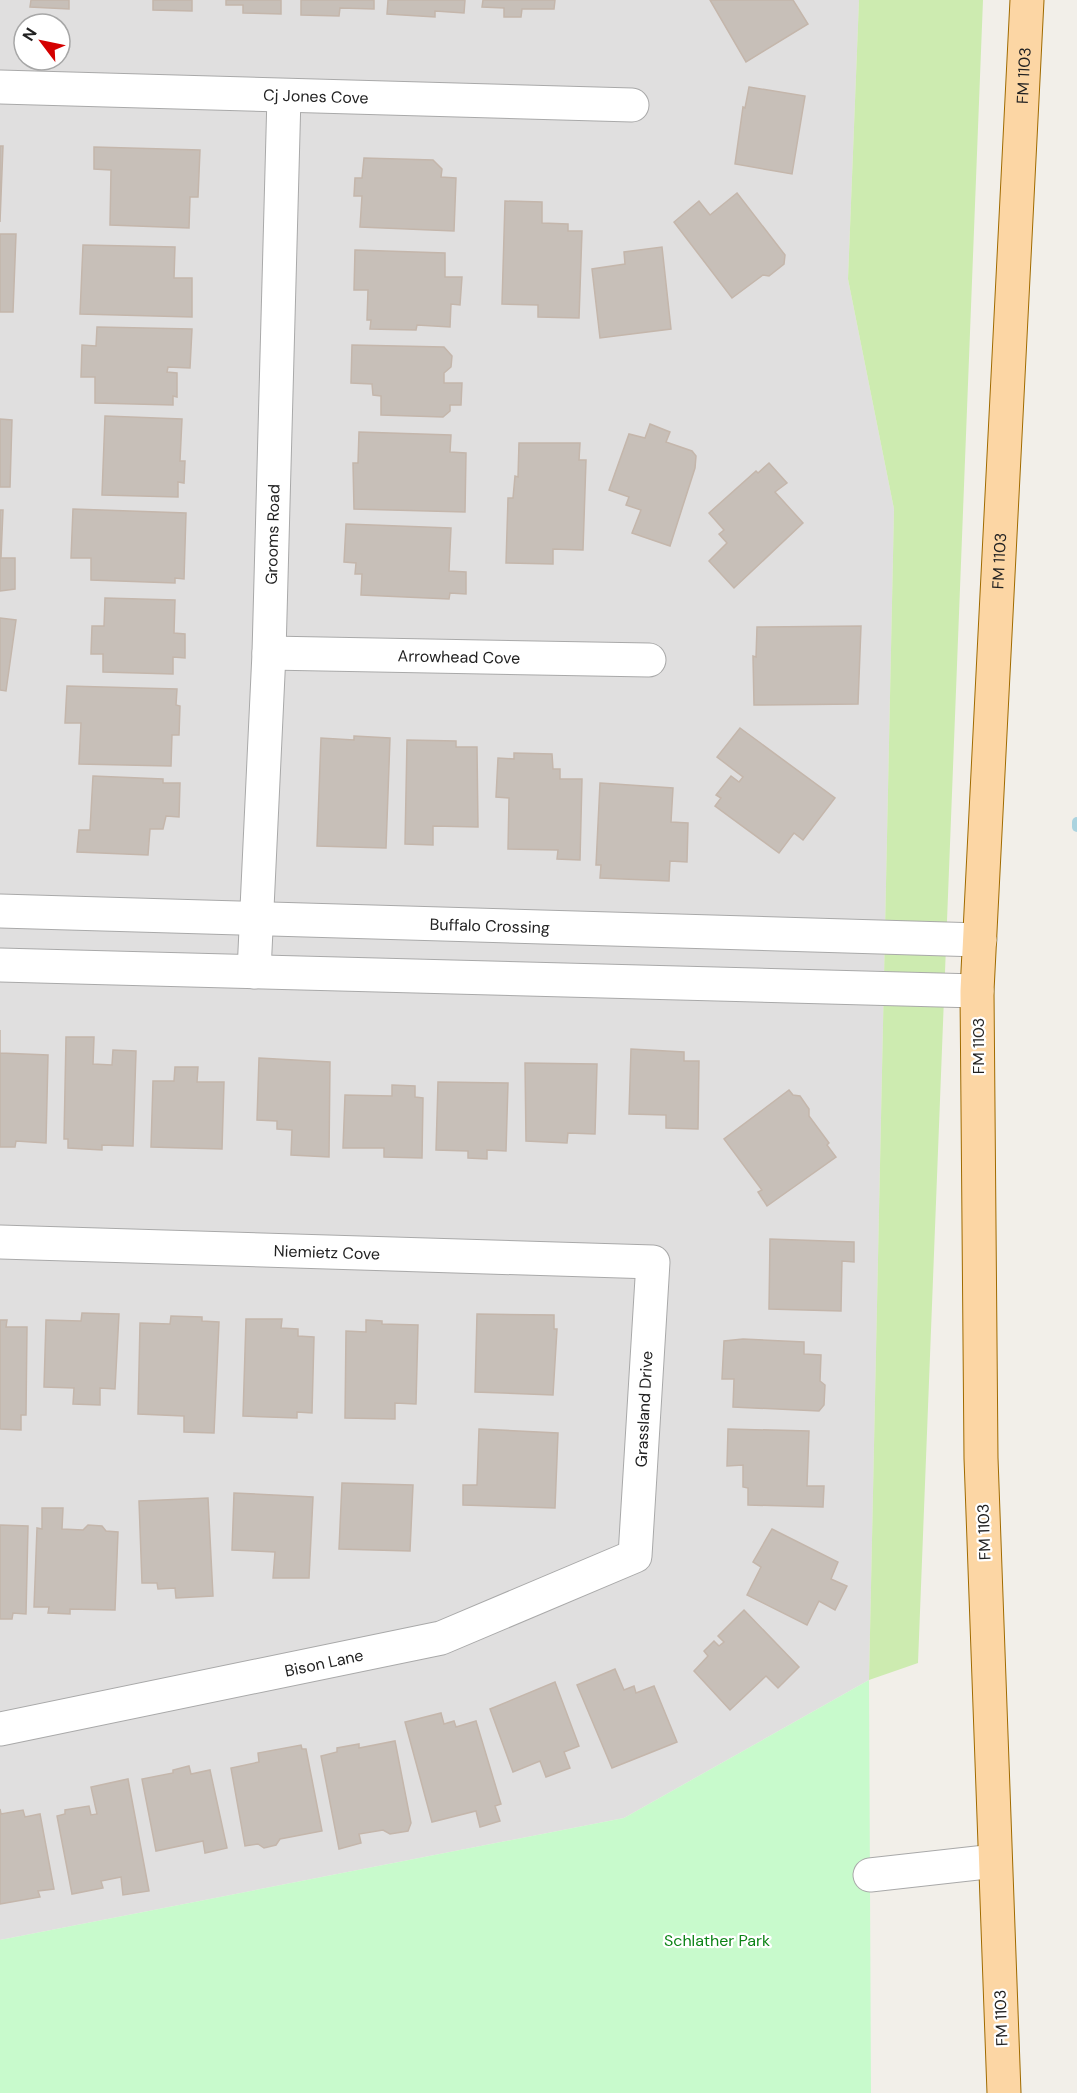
<svg xmlns="http://www.w3.org/2000/svg" width="1077" height="2093" font-family="'DM Sans',sans-serif">
<rect width="100%" height="100%" fill="#f2efe9"/>
<!-- residential -->
<path fill="#e0dfdf" fill-rule="evenodd" d="M0 0H859L848 279 894 509 869 1680 624 1818 0 1940ZM24 24H60V60H24Z"/>
<!-- grass -->
<polygon fill="#cdebb0" points="859,0 983,0 918,1663 869,1680 894,509 848,279"/>
<!-- park -->
<polygon fill="#c8facc" points="869,1680 871,2093 0,2093 0,1940 624,1818"/>
<g fill="none" stroke-linecap="round" stroke-linejoin="round">
<!-- stream -->
<polyline stroke="#aad3df" stroke-width="10" points="1077,822 1077,827"/>
</g>
<!-- building -->
<g fill="#c7bfb8" stroke="#c4b6ab" stroke-width="1.5">
<polygon points="31,0 69,0 69,9 30,7"/>
<polygon points="153,0 192,0 192,11 153,10"/>
<polygon points="226,0 281,0 281,14 243,13 243,5 226,5"/>
<polygon points="301,0 374,0 374,9 340,8 339,16 301,15"/>
<polygon points="388,0 465,0 464,13 435,11 435,17 387,14"/>
<polygon points="483,0 555,0 554,9 522,9 521,17 504,17 504,8 482,7"/>
<polygon points="710,0 793,0 808,24 746,62"/>
<polygon points="749,87 805,96 792,174 735,164 743,107 745,108"/>
<polygon points="0,146 3,146 0,222"/>
<polygon points="94,147 200,150 198,197 190,197 189,228 110,225 111,170 94,169"/>
<polygon points="364,158 433,160 442,169 441,177 456,178 454,231 360,227 362,196 354,196 355,178 362,178"/>
<polygon points="737,193 785,255 784,264 769,276 763,275 732,298 674,222 699,201 710,215"/>
<polygon points="505,201 542,202 542,223 568,224 568,231 582,231 579,318 538,317 538,305 502,304"/>
<polygon points="0,234 16,234 13,312 0,312"/>
<polygon points="83,245 175,247 174,278 192,278 192,317 80,314"/>
<polygon points="662,247 671,329 600,338 592,269 625,264 624,252"/>
<polygon points="355,250 445,253 445,277 462,277 460,305 451,304 450,327 417,325 416,330 370,329 371,320 367,320 368,290 354,290"/>
<polygon points="97,327 192,329 190,368 168,367 167,372 177,373 177,397 173,396 173,405 95,403 95,377 81,377 82,345 96,346"/>
<polygon points="352,345 444,347 452,356 451,367 444,373 444,383 462,383 461,405 450,405 450,411 443,417 381,415 381,396 373,395 372,384 351,383"/>
<polygon points="105,416 182,419 180,461 185,461 184,483 178,482 178,497 102,495"/>
<polygon points="0,419 12,420 10,487 0,487"/>
<polygon points="650,424 670,432 666,442 692,451 696,456 695,468 670,546 632,533 641,510 626,505 629,497 609,490 629,434 645,438"/>
<polygon points="359,432 451,435 450,452 466,453 465,512 354,509 353,463 358,463"/>
<polygon points="519,443 580,443 579,460 586,460 583,550 553,549 553,564 506,563 508,498 513,498 515,476 518,477"/>
<polygon points="769,463 787,483 775,492 803,523 734,588 709,561 727,543 719,534 724,530 709,513 756,471 758,473"/>
<polygon points="73,509 186,513 184,579 175,578 175,583 91,580 91,558 71,558"/>
<polygon points="0,510 3,510 1,558 15,558 15,589 0,591"/>
<polygon points="346,524 451,528 449,571 466,572 466,594 450,593 449,599 361,595 362,574 355,574 356,563 344,562"/>
<polygon points="105,598 175,600 174,633 185,634 185,658 173,657 173,674 103,672 103,654 91,654 92,626 104,626"/>
<polygon points="0,618 16,620 6,691 0,690"/>
<polygon points="861,626 858,704 754,705 753,656 756,657 757,627"/>
<polygon points="67,686 177,689 176,705 180,706 179,735 172,735 171,766 79,764 81,723 65,723"/>
<polygon points="740,728 835,798 803,840 794,833 779,853 715,806 721,798 716,795 731,776 739,782 743,777 717,757"/>
<polygon points="354,736 390,738 386,848 317,846 321,738 354,740"/>
<polygon points="407,740 456,741 456,747 477,747 478,827 433,826 433,845 405,844"/>
<polygon points="514,753 552,754 553,769 560,769 560,779 582,779 580,860 557,859 558,850 508,849 509,798 496,797 498,758 514,759"/>
<polygon points="93,776 163,779 163,783 180,783 179,817 166,816 163,829 150,829 148,855 77,852 79,830 90,830"/>
<polygon points="600,783 673,788 671,822 688,823 687,862 670,861 669,881 600,878 601,865 596,865"/>
<polygon points="0,1030 0,1053 48,1055 46,1143 16,1141 15,1147 0,1147"/>
<polygon points="66,1037 94,1037 93,1064 112,1065 113,1050 136,1051 133,1146 102,1145 102,1150 68,1148 68,1139 64,1139"/>
<polygon points="631,1049 684,1052 684,1061 699,1061 698,1129 666,1128 666,1115 629,1114"/>
<polygon points="259,1058 330,1062 329,1157 291,1155 292,1130 277,1129 277,1121 257,1120"/>
<polygon points="525,1063 597,1064 595,1134 568,1133 567,1143 526,1141"/>
<polygon points="175,1067 198,1067 197,1082 224,1082 222,1149 151,1147 153,1081 174,1081"/>
<polygon points="438,1082 508,1083 506,1151 487,1150 487,1159 468,1158 468,1151 436,1150"/>
<polygon points="392,1085 415,1086 415,1097 423,1098 422,1158 384,1157 384,1148 343,1148 345,1095 392,1096"/>
<polygon points="789,1090 793,1095 800,1096 809,1109 809,1116 829,1143 827,1145 836,1157 767,1206 758,1192 762,1190 724,1139"/>
<polygon points="770,1239 854,1242 854,1262 842,1261 841,1311 769,1309"/>
<polygon points="82,1313 119,1314 115,1389 100,1388 100,1405 73,1404 74,1388 44,1387 46,1320 81,1321"/>
<polygon points="477,1314 554,1315 554,1329 557,1329 553,1395 475,1392"/>
<polygon points="171,1316 202,1317 202,1321 219,1322 214,1433 184,1432 184,1416 138,1414 140,1323 170,1324"/>
<polygon points="246,1319 282,1319 281,1328 298,1329 298,1336 314,1337 312,1413 297,1412 297,1418 243,1416"/>
<polygon points="0,1320 7,1320 6,1327 27,1327 26,1415 21,1415 21,1430 0,1429"/>
<polygon points="366,1320 382,1321 382,1324 418,1325 416,1404 395,1403 395,1419 345,1418 346,1331 366,1332"/>
<polygon points="743,1339 804,1342 804,1354 821,1355 820,1381 825,1385 824,1405 819,1411 733,1407 734,1379 722,1379 724,1341"/>
<polygon points="479,1429 558,1433 555,1508 463,1505 463,1485 477,1485"/>
<polygon points="728,1429 809,1431 807,1486 824,1486 823,1507 748,1505 748,1488 743,1487 743,1465 727,1466"/>
<polygon points="342,1483 413,1485 410,1551 339,1549"/>
<polygon points="234,1493 313,1497 309,1578 273,1578 275,1552 232,1550"/>
<polygon points="208,1498 213,1596 176,1598 175,1588 158,1589 157,1583 142,1583 139,1501"/>
<polygon points="42,1508 63,1508 62,1529 83,1530 88,1525 102,1526 106,1531 118,1532 115,1610 70,1609 70,1614 48,1613 49,1607 34,1607 37,1528 42,1529"/>
<polygon points="0,1525 28,1526 26,1614 13,1613 12,1619 0,1619"/>
<polygon points="772,1529 838,1562 831,1579 847,1586 835,1610 819,1601 807,1625 747,1595 761,1567 753,1562"/>
<polygon points="744,1610 799,1667 778,1688 766,1676 730,1710 694,1671 708,1656 704,1651 714,1641 719,1646 724,1642 718,1636"/>
<polygon points="615,1669 624,1690 634,1686 636,1693 654,1686 677,1742 612,1768 577,1685"/>
<polygon points="555,1682 579,1746 564,1752 570,1768 546,1777 540,1761 513,1772 490,1709"/>
<polygon points="441,1713 444,1724 454,1721 456,1727 476,1721 501,1804 495,1806 500,1821 480,1827 476,1811 432,1822 405,1722"/>
<polygon points="395,1741 411,1823 408,1831 390,1834 383,1830 359,1834 361,1843 339,1849 321,1756 337,1752 337,1748 359,1744 359,1748"/>
<polygon points="301,1745 302,1749 306,1749 322,1831 280,1839 276,1845 264,1848 258,1844 245,1846 231,1768 259,1762 258,1753"/>
<polygon points="189,1766 191,1774 210,1770 227,1848 205,1853 203,1841 156,1851 142,1779 173,1773 173,1770"/>
<polygon points="128,1779 149,1891 123,1895 121,1877 101,1881 103,1888 72,1894 57,1816 65,1814 65,1810 89,1806 91,1815 97,1814 91,1787"/>
<polygon points="0,1809 1,1814 23,1810 25,1817 40,1814 54,1889 38,1891 40,1897 0,1904"/>
</g>
<g fill="none" stroke-linecap="round" stroke-linejoin="round">
<!-- minor casing -->
<g stroke="#a9a9a9" stroke-width="35">
<g id="minor">
<path id="s1" d="M0 87 632 105"/>
<path id="s2" d="M269 653 649 660"/>
<path id="s3" d="M0 911 980 940"/>
<polyline points="0,965 977,991"/>
<path id="s4" d="M254 972 269 653 284 96"/>
<path id="s5" d="M0 1242 653 1262 635 1556 441 1638 0 1729"/>
<polyline points="870,1875 995,1861"/>
</g>
</g>
<!-- major casing -->
<g stroke="#a06b00" stroke-width="35">
<g id="major">
<path id="s6" d="M1004 2093 981 1458 977 991 1027 0"/>
</g>
</g>
<!-- minor -->
<use href="#minor" stroke="#fff" stroke-width="33"/>
<!-- major -->
<use href="#major" stroke="#fcd6a4" stroke-width="33"/>
</g>
<g text-anchor="middle" dominant-baseline="central" stroke-width="4.5" stroke-linejoin="round" paint-order="stroke">
<!-- street labels -->
<g font-size="16" fill="#222" stroke="#fff">
<text stroke="none"><textPath href="#s6" startOffset="2019">FM 1103</textPath></text>
<text stroke="none"><textPath href="#s1" startOffset="316">Cj Jones Cove</textPath></text>
<text stroke="none"><textPath href="#s4" startOffset="438">Grooms Road</textPath></text>
<text stroke="none"><textPath href="#s6" startOffset="1533">FM 1103</textPath></text>
<text stroke="none"><textPath href="#s2" startOffset="190">Arrowhead Cove</textPath></text>
<text stroke="none"><textPath href="#s3" startOffset="490">Buffalo Crossing</textPath></text>
<text transform="translate(978 1046) rotate(-90)">FM 1103</text>
<text stroke="none"><textPath href="#s5" startOffset="327">Niemietz Cove</textPath></text>
<text transform="translate(644 1409) rotate(-87)">Grassland Drive</text>
<text transform="translate(984 1532) rotate(-92)">FM 1103</text>
<text transform="translate(324 1663) rotate(-12)">Bison Lane</text>
<text transform="translate(1001 2018) rotate(-92)">FM 1103</text>
</g>
<!-- park labels -->
<g font-size="16" fill="#0c8416" stroke="#fff">
<text x="717" y="1940">Schlather Park</text>
</g>
</g>
<!-- north arrow -->
<g transform="translate(42 42) rotate(302)"><circle r="28" fill="#ffffff" stroke="#a7a7a7" stroke-width="1.5"/>
<path d="M0-4.5L10 22L0 15L-10 22Z" fill="#d40000"/>
<text y="-9" font-size="16" font-weight="bold" text-anchor="middle" fill="#222222">N</text>
</g>
</svg>
